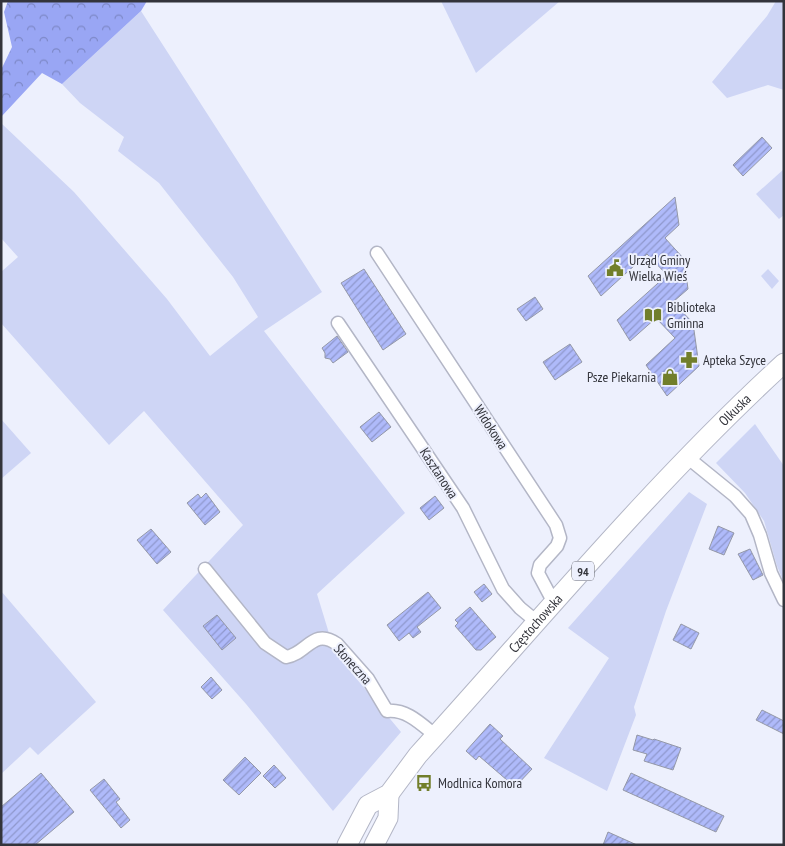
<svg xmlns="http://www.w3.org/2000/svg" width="785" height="846" font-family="'PT Sans Narrow',sans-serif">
<defs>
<pattern id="forest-crowns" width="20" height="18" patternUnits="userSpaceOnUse" patternTransform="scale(1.25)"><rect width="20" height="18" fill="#99a6f4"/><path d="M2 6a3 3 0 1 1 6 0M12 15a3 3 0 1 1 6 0" fill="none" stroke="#7d88c7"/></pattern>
<pattern id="building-hatch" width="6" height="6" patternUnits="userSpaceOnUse" patternTransform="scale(1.25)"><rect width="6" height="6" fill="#afbafa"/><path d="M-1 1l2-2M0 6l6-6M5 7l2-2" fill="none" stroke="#8f98cc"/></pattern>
</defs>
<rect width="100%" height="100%" fill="#edf0fd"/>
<!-- grass -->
<g fill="#ced5f5">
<polygon points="441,1 560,1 476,73"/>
<polygon points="776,1 784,1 784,90 768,85 727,98 712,82 767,16"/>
<polygon points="141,11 322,292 264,331 405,513 317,594 335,653 401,732 333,811 246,704 163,610 243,525 144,411 109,445 1,323 1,272 18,257 1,238 1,123 74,192 167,299 210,356 258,317 233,277 159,183 118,151 124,137 80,103 62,84"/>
<polygon points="784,169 784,215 779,219 756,194"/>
<polygon points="768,269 779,281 772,289 761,276"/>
<polygon points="1,419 31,453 1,479"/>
<polygon points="755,424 784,466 784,583 777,566 764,521 745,493 716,463"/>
<polygon points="689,492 707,504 666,611 634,707 636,715 607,791 544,758 609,658 568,628"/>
<polygon points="1,591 96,702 38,755 30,747 1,774"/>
</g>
<!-- forest -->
<polygon fill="url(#forest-crowns)" points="8,1 147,1 141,11 62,84 42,73 1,117 1,70 12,47 4,12"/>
<!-- building -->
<g fill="url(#building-hatch)" stroke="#9498a7">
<polygon points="762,137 772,148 743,176 733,165"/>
<polygon points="675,197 679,225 665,238 684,259 688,289 673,302 693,323 699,366 667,396 646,365 675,338 656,318 630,341 617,320 667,275 647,254 601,296 588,276"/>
<polygon points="364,269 406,334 383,350 341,283"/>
<polygon points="535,297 543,309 526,321 517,309"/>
<polygon points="337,336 348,352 333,363 330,359 325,358 325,353 322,348"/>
<polygon points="570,344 582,362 555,380 543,362"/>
<polygon points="379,412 391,427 372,442 360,427"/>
<polygon points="206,493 220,512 205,525 187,503 198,494 201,498"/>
<polygon points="435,496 444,508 429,520 420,508"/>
<polygon points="718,526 734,533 724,555 709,549"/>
<polygon points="151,529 171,552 157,564 137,540"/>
<polygon points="750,549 763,575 753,580 738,554"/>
<polygon points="484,584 492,594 482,602 474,592"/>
<polygon points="428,592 441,608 417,627 421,632 413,638 409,633 399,641 387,625"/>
<polygon points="470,607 496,637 481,650 476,650 455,626 458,623 455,620"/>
<polygon points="217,615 236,638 222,650 203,626"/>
<polygon points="681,624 699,633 691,649 673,640"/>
<polygon points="211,677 222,690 212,699 201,687"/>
<polygon points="762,710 784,721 784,734 756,720"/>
<polygon points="490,724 503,736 500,739 532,769 515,787 479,756 476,760 466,751"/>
<polygon points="637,735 653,740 654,739 681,748 673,770 644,761 647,754 633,750"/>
<polygon points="245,757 261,773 239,795 223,780"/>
<polygon points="274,765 286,778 275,788 263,776"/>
<polygon points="41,773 74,812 35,845 1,845 1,807"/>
<polygon points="631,773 724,816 716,832 623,790"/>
<polygon points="104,779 120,799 116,802 130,820 121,828 90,790"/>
<polygon points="608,832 637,845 603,845"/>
</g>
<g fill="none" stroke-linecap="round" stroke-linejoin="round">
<!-- minor casing -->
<g stroke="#b3b6c6" stroke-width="15">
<g id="minor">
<polyline points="377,253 556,525 560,538 557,546 540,565 538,573 554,603"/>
<polyline points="338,323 463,508 503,589 520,608 537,622"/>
<polyline points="687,457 735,496 751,514 760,535 771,573 784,600"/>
<path d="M205 569 265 643 286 657C307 654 313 627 337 644L368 679 387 711C407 709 421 724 436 736"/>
</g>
</g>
<!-- primary casing -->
<g stroke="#b3b6c6" stroke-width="21">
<g id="primary">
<path id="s1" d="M347 845 368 805 389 794 418 755C538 623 652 484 784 363"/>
<polyline points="374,845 388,818 389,794"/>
</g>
</g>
<!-- minor -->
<use href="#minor" stroke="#fff" stroke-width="12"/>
<!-- primary -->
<use href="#primary" stroke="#fff" stroke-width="19"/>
</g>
<!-- icons -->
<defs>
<g id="civic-bare" transform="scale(1.35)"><path d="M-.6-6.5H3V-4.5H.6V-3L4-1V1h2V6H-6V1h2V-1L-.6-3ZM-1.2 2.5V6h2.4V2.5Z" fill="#717e2b" stroke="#edf0fd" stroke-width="2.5" paint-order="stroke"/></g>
<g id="library-bare" transform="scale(1.35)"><path d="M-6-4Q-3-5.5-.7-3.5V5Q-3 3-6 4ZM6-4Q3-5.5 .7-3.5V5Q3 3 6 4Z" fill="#717e2b" stroke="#edf0fd" stroke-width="2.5" paint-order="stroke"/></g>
<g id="pharmacy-bare" transform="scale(1.35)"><path d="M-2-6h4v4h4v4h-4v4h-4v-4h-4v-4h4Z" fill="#717e2b" stroke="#edf0fd" stroke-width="2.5" paint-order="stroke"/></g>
<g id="shop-bare" transform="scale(1.35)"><path d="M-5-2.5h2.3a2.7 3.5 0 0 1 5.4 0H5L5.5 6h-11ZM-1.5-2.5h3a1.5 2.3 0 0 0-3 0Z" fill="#717e2b" stroke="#edf0fd" stroke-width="2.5" paint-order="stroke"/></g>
<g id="bus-bare" transform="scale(1.35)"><path d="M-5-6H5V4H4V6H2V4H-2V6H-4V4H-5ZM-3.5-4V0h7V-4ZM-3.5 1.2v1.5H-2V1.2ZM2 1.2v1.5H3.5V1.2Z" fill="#717e2b" stroke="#edf0fd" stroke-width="2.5" paint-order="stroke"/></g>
</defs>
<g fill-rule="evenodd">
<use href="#civic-bare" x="615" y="268"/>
<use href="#library-bare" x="653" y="315"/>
<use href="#pharmacy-bare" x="689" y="360"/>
<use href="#shop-bare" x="670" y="377"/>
<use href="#bus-bare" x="424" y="783"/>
</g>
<g text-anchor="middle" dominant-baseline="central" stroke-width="4" stroke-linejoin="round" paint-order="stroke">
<!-- shield labels -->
<rect fill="#edf0fd" stroke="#6b6c75" stroke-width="1" x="572" y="561.5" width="22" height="19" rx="4"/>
<g font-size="12" font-weight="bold" fill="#33343b">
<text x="583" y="571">94</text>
</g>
<!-- poi labels -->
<g font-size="14" fill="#33343b" stroke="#edf0fd" text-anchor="start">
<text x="629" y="260">Urząd Gminy<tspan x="629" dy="16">Wielka Wieś</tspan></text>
<text x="667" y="307">Biblioteka<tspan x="667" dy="16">Gminna</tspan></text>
<text x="703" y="360">Apteka Szyce</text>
<text x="656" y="377" text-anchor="end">Psze Piekarnia</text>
<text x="438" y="783">Modlnica Komora</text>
</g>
<!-- street labels -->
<g font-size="14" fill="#33343b" stroke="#edf0fd">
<text stroke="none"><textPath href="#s1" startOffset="586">Olkuska</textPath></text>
<text transform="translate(491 427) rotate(57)">Widokowa</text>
<text transform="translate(439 473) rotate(57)">Kasztanowa</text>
<text stroke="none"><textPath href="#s1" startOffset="294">Częstochowska</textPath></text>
<text transform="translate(353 664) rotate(48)">Słoneczna</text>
</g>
</g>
<!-- border -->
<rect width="785" height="846" fill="none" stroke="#33343b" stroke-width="5"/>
</svg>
